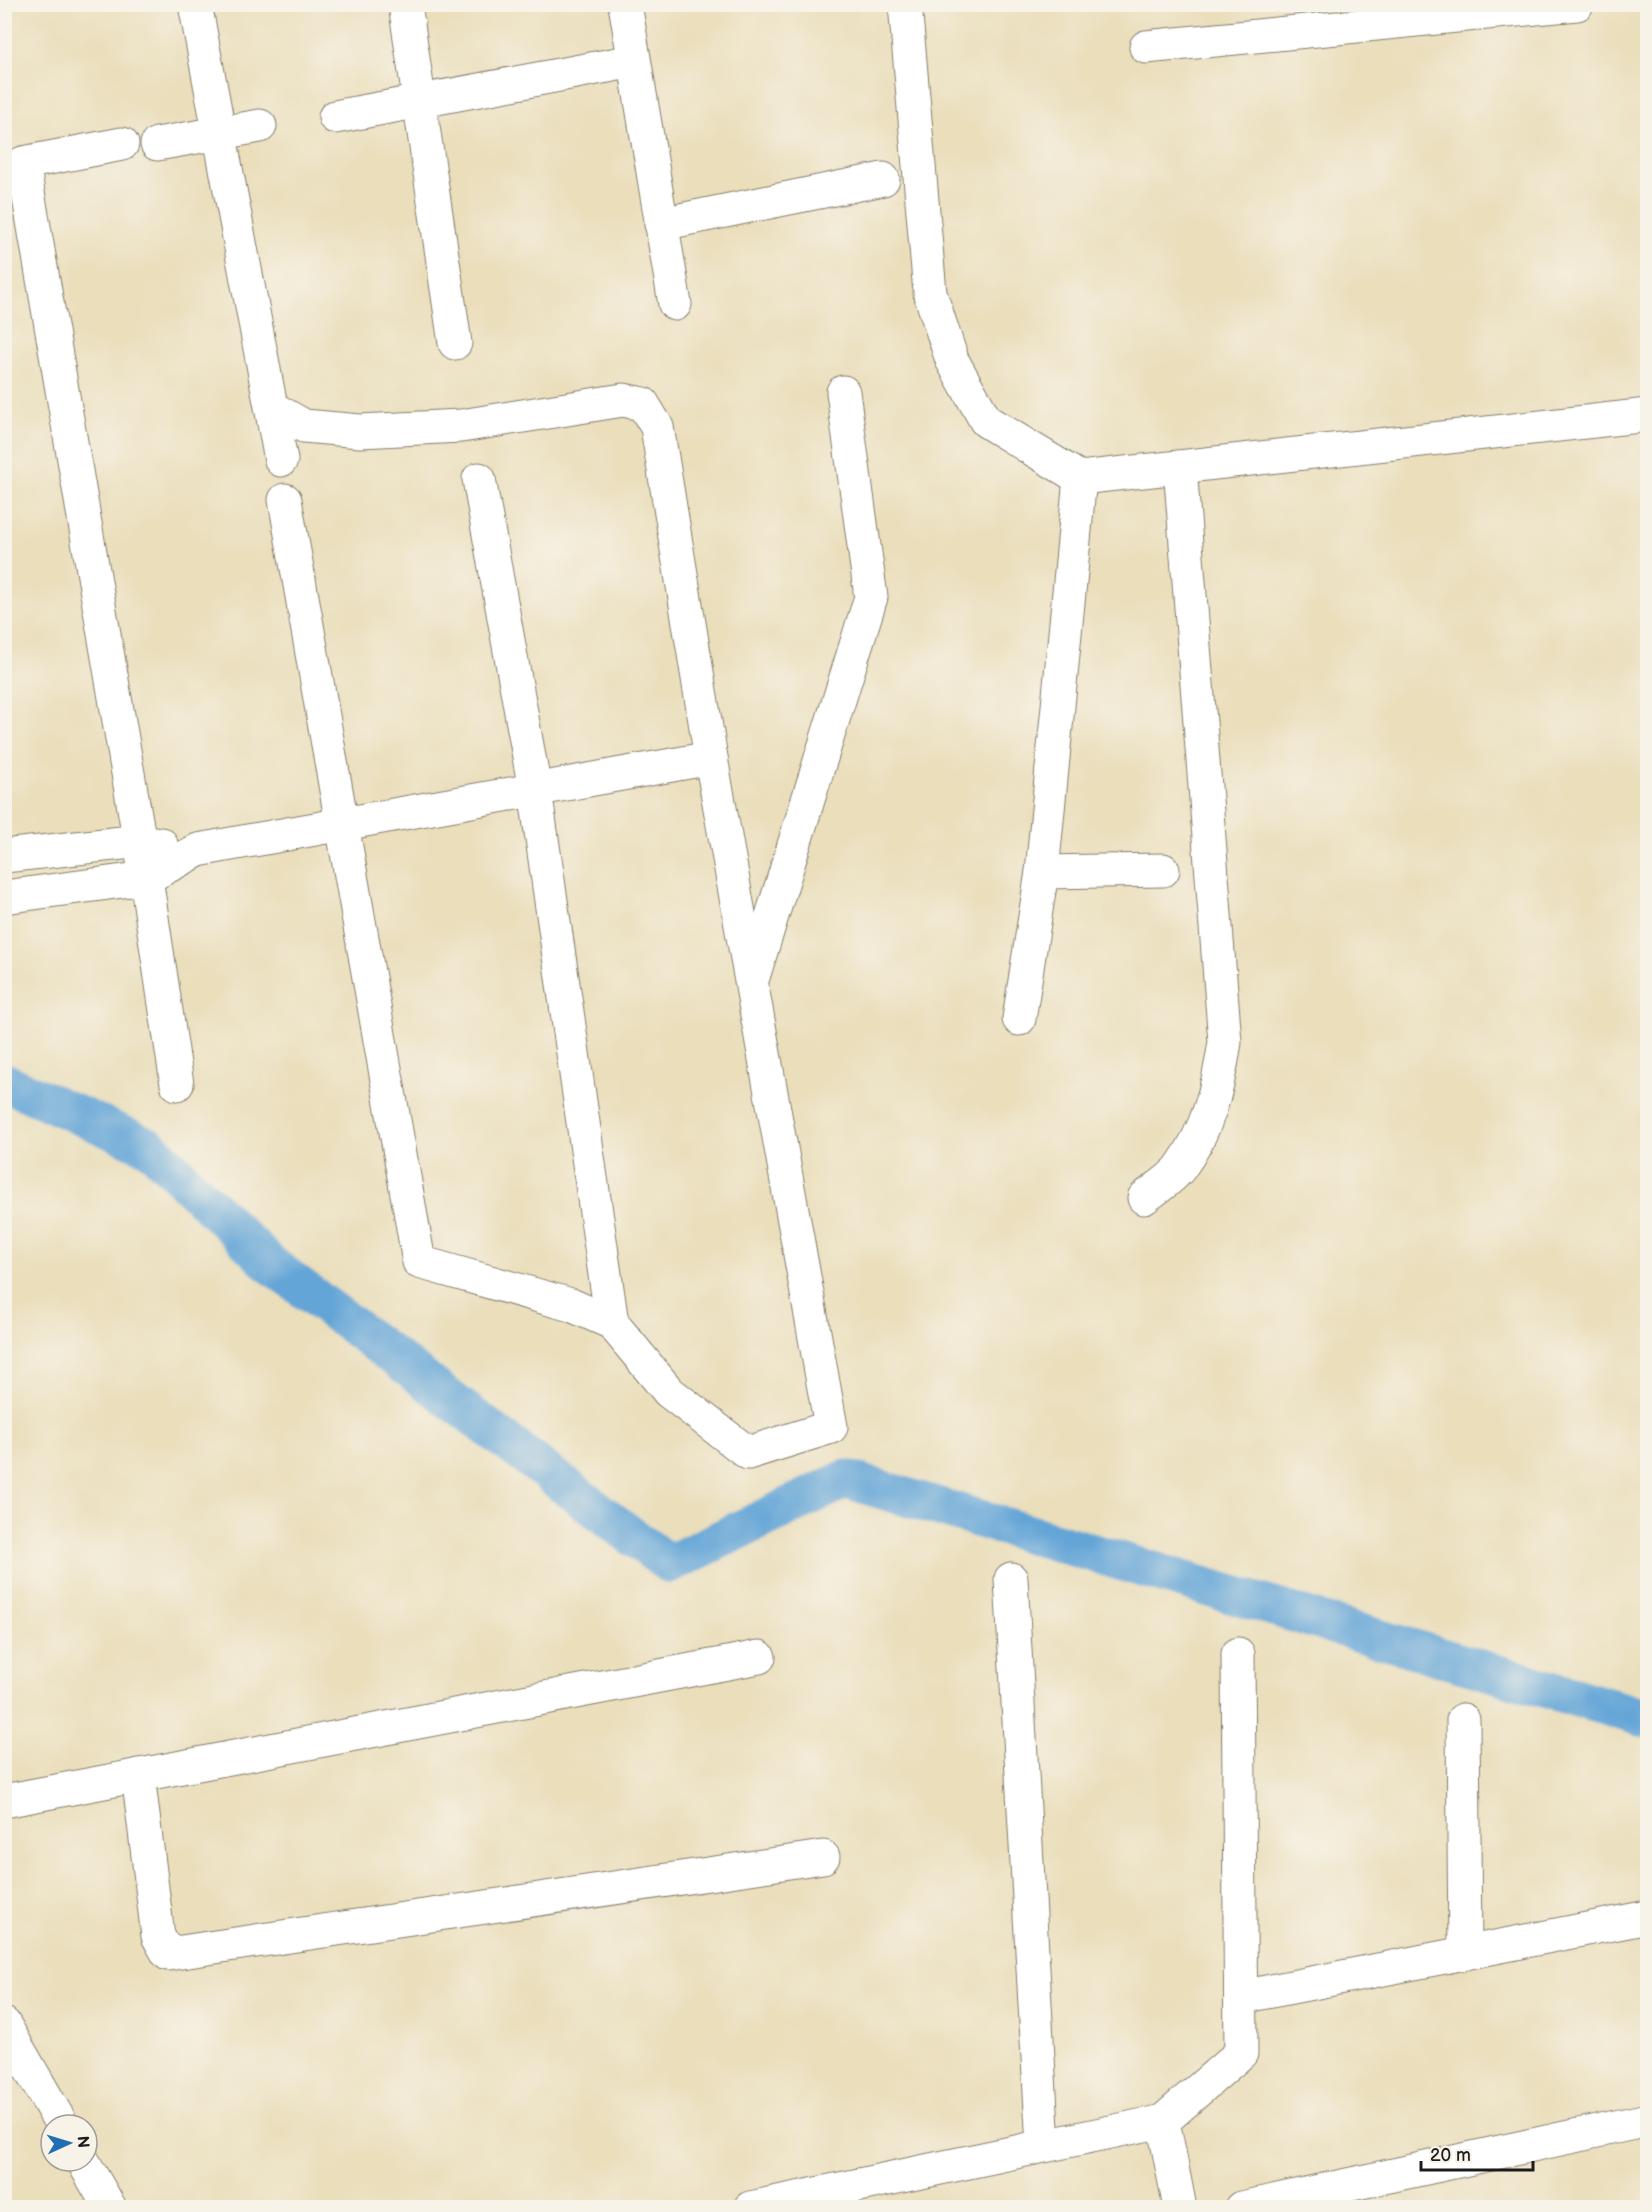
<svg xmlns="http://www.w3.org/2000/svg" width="1652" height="2212" font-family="'Balsamiq Sans',sans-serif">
<rect width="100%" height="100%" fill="#f7f3e8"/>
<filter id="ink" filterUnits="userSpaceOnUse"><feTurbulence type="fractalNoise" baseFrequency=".0167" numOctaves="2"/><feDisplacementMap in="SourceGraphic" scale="12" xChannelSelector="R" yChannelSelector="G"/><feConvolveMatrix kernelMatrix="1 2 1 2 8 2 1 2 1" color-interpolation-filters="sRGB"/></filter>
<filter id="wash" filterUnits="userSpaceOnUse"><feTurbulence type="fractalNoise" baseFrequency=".008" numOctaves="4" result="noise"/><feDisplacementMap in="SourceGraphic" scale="24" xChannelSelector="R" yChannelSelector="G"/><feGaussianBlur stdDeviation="1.35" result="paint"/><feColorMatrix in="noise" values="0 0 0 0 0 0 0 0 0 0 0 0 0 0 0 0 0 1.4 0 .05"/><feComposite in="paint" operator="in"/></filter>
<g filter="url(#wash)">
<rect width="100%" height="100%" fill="#eadebb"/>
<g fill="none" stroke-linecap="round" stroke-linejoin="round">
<!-- canal -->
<polyline stroke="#63a5d7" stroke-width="39" points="4,1082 150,1147 269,1263 669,1564 846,1479 1648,1719"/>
</g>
</g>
<g filter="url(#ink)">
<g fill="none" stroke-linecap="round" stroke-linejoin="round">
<!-- minor casing -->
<g stroke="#837d6c" stroke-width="35">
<g id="minor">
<polyline points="195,4 281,460"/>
<polyline points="405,4 455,343"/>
<polyline points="625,4 675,304"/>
<polyline points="905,4 930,293 952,360 986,421 1080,478 1648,415"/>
<polyline points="1146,47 1577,4"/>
<polyline points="335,117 634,61"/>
<polyline points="122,144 23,163 146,878 177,1084"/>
<polyline points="157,144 260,126"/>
<polyline points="661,224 883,179"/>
<polyline points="272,408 304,426 360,431 461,426 623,400 643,404 657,427 711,758 831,1427 748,1453 669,1392 612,1323 571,1305 419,1262 285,500"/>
<polyline points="479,479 535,790 612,1323"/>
<polyline points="4,856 140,841 161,844"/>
<polyline points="1042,872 1163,870"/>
<polyline points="4,897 146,878 198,850 711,758"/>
<polyline points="753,977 871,597 843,392"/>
<polyline points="1019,1019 1042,872 1080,478"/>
<path d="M1144 1198C1155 1189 1171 1180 1180 1168 1208 1130 1218 1088 1225 1042L1180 467"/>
<polyline points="1011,1579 1043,2146"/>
<polyline points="1463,1720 1465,1953"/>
<polyline points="138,1775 158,1936 168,1954 823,1857"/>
<polyline points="4,1801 759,1657"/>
<polyline points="1241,1997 1648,1917"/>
<polyline points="4,2024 62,2125"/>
<polyline points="1163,2121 1180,2208"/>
<polyline points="83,2161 110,2208"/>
<polyline points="750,2208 1163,2121 1241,2053 1238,1654"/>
<polyline points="1241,2208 1648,2120"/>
</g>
</g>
<!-- minor -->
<use href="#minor" stroke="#fff" stroke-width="33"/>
</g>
</g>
<!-- margin -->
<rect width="1652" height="2212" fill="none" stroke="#f7f3e8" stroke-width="24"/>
<!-- north arrow -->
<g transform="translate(69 2143) rotate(86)"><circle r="28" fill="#f7f3e8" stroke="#9f9d96" stroke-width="1.5"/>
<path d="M0-4.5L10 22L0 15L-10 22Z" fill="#1f6fb2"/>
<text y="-9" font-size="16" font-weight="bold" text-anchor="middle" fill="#1c1c1c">N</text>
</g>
<!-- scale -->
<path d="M1421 2161v9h112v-9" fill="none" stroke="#1c1c1c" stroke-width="3"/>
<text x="1430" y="2161" font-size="18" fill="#1c1c1c" stroke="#f7f3e8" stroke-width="4.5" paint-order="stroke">20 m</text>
</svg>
